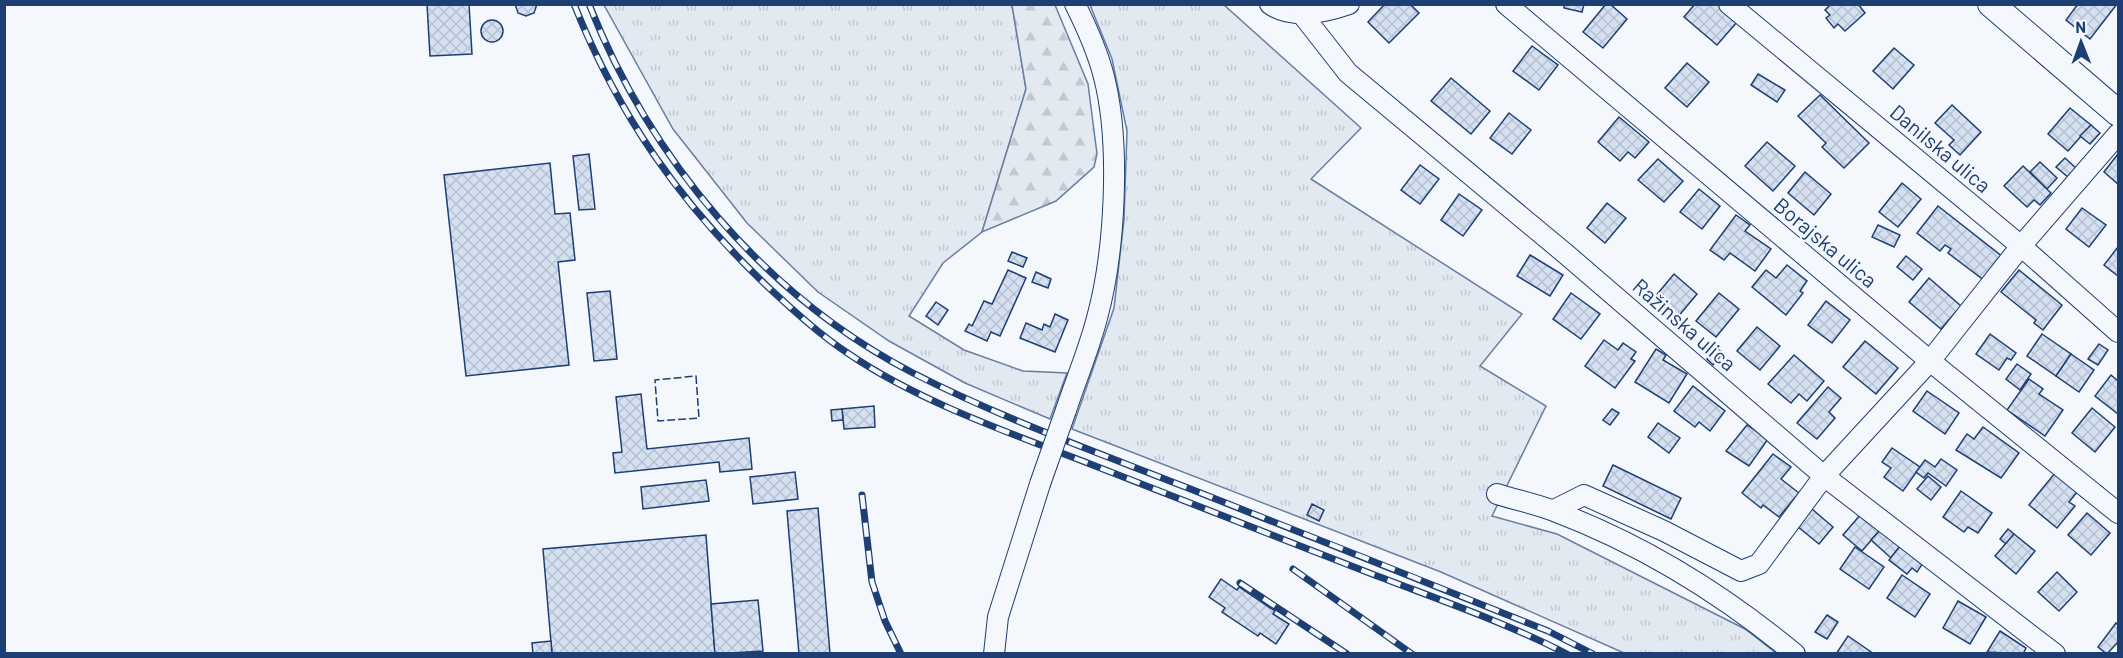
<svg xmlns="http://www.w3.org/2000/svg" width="2123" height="658" font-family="Barlow,sans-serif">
<defs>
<pattern id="grass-tufts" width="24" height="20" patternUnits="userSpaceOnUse" patternTransform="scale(1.5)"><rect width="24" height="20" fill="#e3e9f0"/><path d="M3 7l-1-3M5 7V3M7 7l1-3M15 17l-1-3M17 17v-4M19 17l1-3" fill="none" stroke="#c2c9d1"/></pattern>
<pattern id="forest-firs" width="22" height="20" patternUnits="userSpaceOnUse" patternTransform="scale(1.5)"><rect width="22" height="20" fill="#e3e9f0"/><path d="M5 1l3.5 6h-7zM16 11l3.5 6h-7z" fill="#c2c9d1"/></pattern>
<pattern id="building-cross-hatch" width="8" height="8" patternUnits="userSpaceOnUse" patternTransform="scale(1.5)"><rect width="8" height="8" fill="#d5e0f0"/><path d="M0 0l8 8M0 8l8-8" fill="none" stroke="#b6c1d1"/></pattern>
</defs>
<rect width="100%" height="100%" fill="#f4f7fb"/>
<!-- grass -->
<g fill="url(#grass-tufts)" stroke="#687fa3" stroke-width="1.5">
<polygon points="604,5 1012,5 1026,89 982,232 943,263 909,316 964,350 1023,371 1067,373 1050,419 965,383 889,341 818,292 747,223 673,129"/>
<polygon points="1090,5 1224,5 1361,128 1311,179 1522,314 1480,366 1546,406 1492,516 1557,534 1745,629 1776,653 1624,653 1441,572 1072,429 1114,308 1124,220 1127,131 1112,59"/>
</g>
<!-- forest -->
<polygon fill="url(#forest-firs)" stroke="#687fa3" stroke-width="1.5" points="1012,5 1055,5 1088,84 1097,154 1094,167 1056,201 982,232 1026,89"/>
<!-- building -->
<g fill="url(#building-cross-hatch)" stroke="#1d3f73" stroke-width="1.5">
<polygon points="427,4 469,4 472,54 430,56"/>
<polygon points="515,4 537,4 534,13 526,16 518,13"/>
<polygon points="1385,4 1410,4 1419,13 1389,43 1368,22"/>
<polygon points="1584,4 1582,12 1564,8 1564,4"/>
<polygon points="1606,4 1610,4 1627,19 1603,48 1583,32"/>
<polygon points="1695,4 1717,4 1737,22 1717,45 1684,17"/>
<polygon points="1831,4 1858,4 1865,13 1845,31 1838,24 1834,28 1826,18 1830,15 1825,10"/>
<polygon points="2078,4 2117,4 2090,39 2066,20"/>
<circle cx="492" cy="31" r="11"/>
<polygon points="1532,46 1558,65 1539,90 1513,71"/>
<polygon points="1894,48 1914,65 1893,89 1873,71"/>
<polygon points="1687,63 1709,82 1687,107 1665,88"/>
<polygon points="1758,74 1785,90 1777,102 1751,85"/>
<polygon points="1451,78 1490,111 1471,134 1431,101"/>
<polygon points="1820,95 1869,143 1844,168 1822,147 1826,143 1798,116"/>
<polygon points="1952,105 1981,132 1960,155 1949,145 1954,140 1935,123"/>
<polygon points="2070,108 2091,125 2068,151 2048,134"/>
<polygon points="1509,113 1531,130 1512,154 1490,138"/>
<polygon points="1619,117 1649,142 1635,158 1628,152 1620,161 1598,142"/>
<polygon points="2091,125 2100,133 2090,144 2080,136"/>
<polygon points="1767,142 1795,166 1773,191 1745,166"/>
<polygon points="589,154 595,209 579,210 573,156"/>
<polygon points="2118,154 2118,184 2104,172"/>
<polygon points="2065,158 2077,169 2069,178 2056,167"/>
<polygon points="1658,159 1683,181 1664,202 1638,180"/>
<polygon points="2040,162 2057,178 2047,189 2030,172"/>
<polygon points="550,163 555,214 570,213 575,260 558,262 569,365 466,376 444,175"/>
<polygon points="1420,165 1439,179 1420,204 1401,190"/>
<polygon points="2023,166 2051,193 2040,205 2034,200 2027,207 2004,186"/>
<polygon points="1805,172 1831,194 1814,215 1788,193"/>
<polygon points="1902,183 1921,199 1898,227 1879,212"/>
<polygon points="1699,189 1720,206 1702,229 1680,212"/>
<polygon points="1459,194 1482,210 1463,236 1441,220"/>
<polygon points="1607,203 1626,218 1605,243 1587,228"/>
<polygon points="1938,206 2003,257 1985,281 1948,253 1951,249 1945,245 1940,251 1917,233"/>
<polygon points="2082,208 2106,225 2089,247 2066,229"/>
<polygon points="1736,215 1750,225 1745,231 1771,249 1755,271 1730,253 1724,260 1710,250"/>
<polygon points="1878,225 1900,235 1894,247 1872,237"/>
<polygon points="2118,247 2118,276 2104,265"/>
<polygon points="1012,252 1027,258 1023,267 1008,261"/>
<polygon points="1530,255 1563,275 1550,296 1517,276"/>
<polygon points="1906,256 1922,269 1913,280 1897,267"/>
<polygon points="1787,265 1807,281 1800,291 1803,293 1786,315 1752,287 1766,270 1776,278"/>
<polygon points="1008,270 1026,278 1000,336 991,332 987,341 965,331 969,324 972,326 984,301 992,304"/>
<polygon points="2019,270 2062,305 2043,330 2034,323 2036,320 2001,292"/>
<polygon points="1036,272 1051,279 1048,288 1032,282"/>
<polygon points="1674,274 1697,294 1677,318 1654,298"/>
<polygon points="1929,278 1961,306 1941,329 1909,302"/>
<polygon points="610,291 617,359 594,361 587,293"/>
<polygon points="1571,293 1600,314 1581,339 1553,319"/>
<polygon points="1719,293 1739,309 1716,337 1696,321"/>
<polygon points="1826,301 1850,320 1832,343 1808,325"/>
<polygon points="936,302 948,310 938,325 926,316"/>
<polygon points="1055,314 1068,320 1055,352 1020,338 1026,323 1042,330 1044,324 1050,327"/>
<polygon points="1757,327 1780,346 1760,370 1737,351"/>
<polygon points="1990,334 2016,353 2011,360 2007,358 1999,370 1976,354"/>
<polygon points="2042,334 2071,354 2056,376 2027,356"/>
<polygon points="1604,340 1618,350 1623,343 1636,352 1631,359 1635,361 1615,388 1585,366"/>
<polygon points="1865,341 1898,368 1876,394 1843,367"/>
<polygon points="2099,344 2108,350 2098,365 2088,359"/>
<polygon points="1717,348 1723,353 1713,365 1707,359"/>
<polygon points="1656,349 1666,355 1663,360 1687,374 1669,403 1635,382"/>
<polygon points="2071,354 2094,370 2079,392 2056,376"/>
<polygon points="1794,355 1824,381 1807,401 1799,394 1791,403 1768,384"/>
<polygon points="2017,364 2031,374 2020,390 2006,379"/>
<polygon points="2111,375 2118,381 2118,414 2095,396"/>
<polygon points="2029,379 2043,389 2039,394 2063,410 2045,436 2007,410"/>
<polygon points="1693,386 1725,411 1710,431 1699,422 1695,427 1674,411"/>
<polygon points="1828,387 1841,398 1829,412 1835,418 1817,439 1797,423"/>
<polygon points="1927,391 1959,413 1945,434 1913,411"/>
<polygon points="641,394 647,449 749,438 752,469 720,472 719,462 615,473 613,453 622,452 616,397"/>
<polygon points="874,406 875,427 844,429 842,409"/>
<polygon points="2092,408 2115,427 2095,452 2072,433"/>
<polygon points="842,409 843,420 832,421 831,410"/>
<polygon points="1612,409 1619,413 1610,425 1603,420"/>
<polygon points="1658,423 1680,438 1669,453 1648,437"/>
<polygon points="1747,425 1768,439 1749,466 1726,451"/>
<polygon points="1983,427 2019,453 2001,478 1956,450 1967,434 1974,439"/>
<polygon points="1892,448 1920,467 1903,491 1884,477 1891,468 1882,462"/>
<polygon points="1773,454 1791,467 1781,479 1799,493 1779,517 1763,505 1761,508 1742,493"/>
<polygon points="1941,459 1957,470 1946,486 1928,473 1924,478 1916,472 1925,460 1935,467"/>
<polygon points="1613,465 1681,498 1671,519 1603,486"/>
<polygon points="795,472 798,499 753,504 750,477"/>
<polygon points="2055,473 2077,492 2069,502 2075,506 2057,528 2029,505"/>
<polygon points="1928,476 1941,487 1931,500 1917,489"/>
<polygon points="706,480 709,501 643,509 641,487"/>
<polygon points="1961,491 1992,513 1978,533 1968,527 1964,532 1943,517"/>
<polygon points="1312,504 1324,510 1319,521 1307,515"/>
<polygon points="818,508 830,654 799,654 787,511"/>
<polygon points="1812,509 1833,527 1819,544 1797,526"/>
<polygon points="2087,513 2110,533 2091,555 2068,535"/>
<polygon points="1861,514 1880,530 1862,551 1843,535"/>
<polygon points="2008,529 2014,534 2006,544 2000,539"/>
<polygon points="1880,530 1900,546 1891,558 1871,540"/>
<polygon points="2014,534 2035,551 2016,574 1995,556"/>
<polygon points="706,535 715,654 552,654 543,549"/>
<polygon points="1900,546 1923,563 1917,572 1912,568 1907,574 1889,560"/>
<polygon points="1855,547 1884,567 1869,589 1840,569"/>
<polygon points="2057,572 2077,592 2059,611 2038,592"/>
<polygon points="1902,575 1930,594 1915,617 1887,598"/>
<polygon points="1221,579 1237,590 1239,587 1275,611 1273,614 1289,624 1276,644 1260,633 1258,636 1222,612 1225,608 1209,597"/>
<polygon points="758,600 763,651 715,654 711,604"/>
<polygon points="1958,601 1986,617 1970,644 1943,628"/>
<polygon points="1827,615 1838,622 1827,639 1815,632"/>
<polygon points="2116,623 2118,625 2118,642 2107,654 2098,647"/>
<polygon points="2000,631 2026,648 2023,654 1987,652"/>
<polygon points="1848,636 1874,654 1836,654"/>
<polygon points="551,641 552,654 533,654 532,643"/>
</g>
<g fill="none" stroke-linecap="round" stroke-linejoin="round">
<!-- minor casing -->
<g stroke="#1d3f73" stroke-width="22">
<g id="minor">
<path d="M1270 4C1292 20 1326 12 1349 4"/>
<polyline points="1506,4 1930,361 2118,513"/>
<polyline points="1729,4 2021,246 2118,332"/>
<polyline points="1301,13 1348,73 1567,255 1824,476 2055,654"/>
<path d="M1066 410C1076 380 1089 349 1097 318 1115 252 1121 144 1104 77 1098 53 1086 26 1075 4"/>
<path d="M1497 494C1516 500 1536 504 1554 511 1641 544 1724 595 1795 654"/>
<polyline points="1554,510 1584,495 1664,531 1741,571 1759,564 1824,476 1930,361 2021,246 2118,134"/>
<polyline points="994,654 998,617 1040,484"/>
</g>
</g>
<!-- major casing -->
<g stroke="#1d3f73" stroke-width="28">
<polyline id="major" points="1991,4 2118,113"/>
</g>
<!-- minor -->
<use href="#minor" stroke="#f4f7fb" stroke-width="20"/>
<!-- major -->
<use href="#major" stroke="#f4f7fb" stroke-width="26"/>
<!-- rail casing -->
<g stroke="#1d3f73" stroke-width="7">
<g id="rail">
<path d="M574 4C619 117 681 204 768 287 794 311 820 335 849 354 918 401 1007 432 1085 462 1181 499 1276 537 1372 574 1437 599 1505 622 1567 654"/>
<path d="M589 4C650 159 765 296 913 373 1001 418 1096 452 1188 488 1308 535 1428 583 1548 631L1593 654"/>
<polyline points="862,495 872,582 885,621 901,654"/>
<polyline points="1293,569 1412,654"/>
<polyline points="1240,583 1347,654"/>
</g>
</g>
<!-- rail -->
<use href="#rail" stroke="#f4f7fb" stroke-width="4.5" stroke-dasharray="14" stroke-linecap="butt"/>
<!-- minor-bridge casing -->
<g stroke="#1d3f73" stroke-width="22" stroke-linecap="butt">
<polyline id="minor-bridge" points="1040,484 1066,410"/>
</g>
<!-- minor-bridge -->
<use href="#minor-bridge" stroke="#f4f7fb" stroke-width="20"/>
<!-- fence -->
<polygon stroke="#1d3f73" stroke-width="1.5" stroke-dasharray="8 3" stroke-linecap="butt" points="696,376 699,418 658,421 655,380"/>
</g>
<g text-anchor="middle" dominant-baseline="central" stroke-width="4.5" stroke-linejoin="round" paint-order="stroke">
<!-- street labels -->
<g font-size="21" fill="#1d3f73" stroke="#f4f7fb">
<text transform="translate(1941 148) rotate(40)">Danilska ulica</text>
<text transform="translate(1826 242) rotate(40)">Borajska ulica</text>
<text transform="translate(1685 324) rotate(41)">Ražinska ulica</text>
</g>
</g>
<!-- border -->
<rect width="2123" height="658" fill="none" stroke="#1d3f73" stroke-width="12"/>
<!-- north arrow -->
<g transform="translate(2081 42) rotate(359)" stroke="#f4f7fb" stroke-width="4.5" paint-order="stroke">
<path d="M0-4.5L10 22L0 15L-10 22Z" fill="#1d3f73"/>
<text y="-9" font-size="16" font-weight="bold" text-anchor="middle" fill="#1d3f73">N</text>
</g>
</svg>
